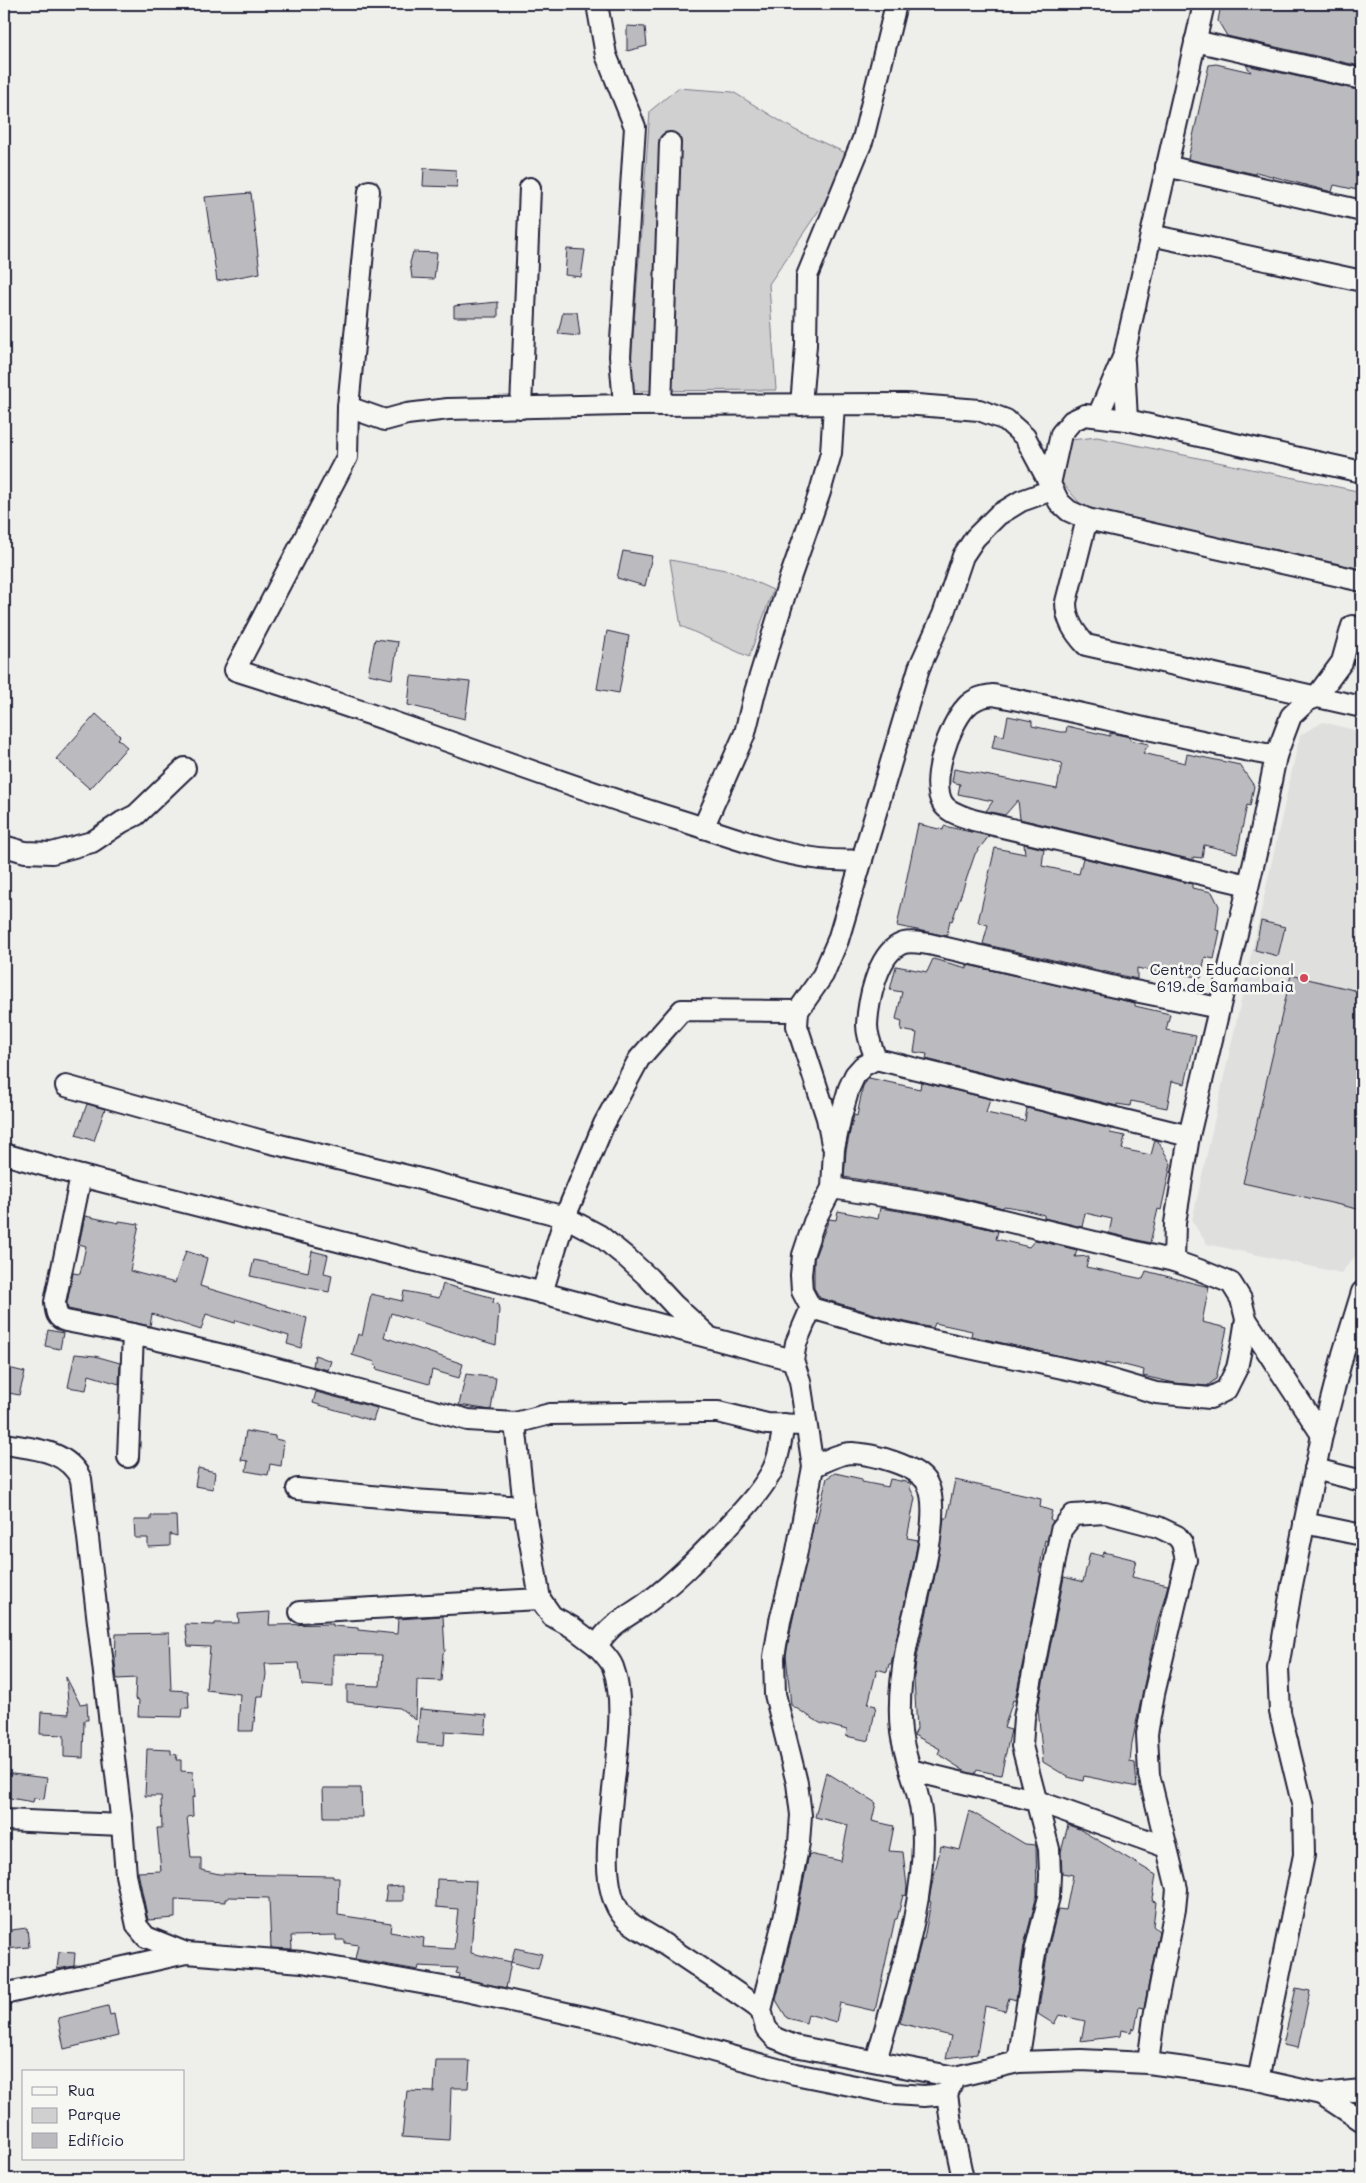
<svg xmlns="http://www.w3.org/2000/svg" width="1366" height="2183" font-family="Mali,sans-serif">
<rect width="100%" height="100%" fill="#eeeeeb"/>
<filter id="ink" filterUnits="userSpaceOnUse"><feTurbulence type="fractalNoise" baseFrequency=".02" numOctaves="2"/><feDisplacementMap in="SourceGraphic" scale="10" xChannelSelector="R" yChannelSelector="G"/><feConvolveMatrix kernelMatrix="1 2 1 2 8 2 1 2 1" color-interpolation-filters="sRGB"/></filter>
<g filter="url(#ink)">
<!-- built -->
<polygon fill="#dfdfde" points="1323,722 1362,732 1362,1248 1341,1273 1207,1244 1192,1221 1300,735"/>
<!-- green -->
<g fill="#d0d0d1" stroke="#797986">
<polygon points="678,88 733,92 795,130 855,157 769,284 776,390 629,391 650,111"/>
<polygon points="1097,437 1362,492 1362,569 1084,508 1059,479 1070,440"/>
<polygon points="670,560 731,571 773,590 749,657 681,626"/>
</g>
<!-- building -->
<g fill="#bbbbbf" stroke="#22223b">
<polygon points="1221,4 1362,4 1362,56 1360,66 1227,36 1218,21"/>
<polygon points="627,26 645,27 647,46 627,51"/>
<polygon points="1216,64 1251,72 1246,65 1362,91 1362,191 1334,185 1332,192 1256,172 1255,174 1188,159 1209,65"/>
<polygon points="424,168 456,170 457,187 423,186"/>
<polygon points="251,193 260,273 217,281 205,197"/>
<polygon points="567,249 585,250 581,277 565,275"/>
<polygon points="413,252 437,253 434,279 412,278 410,263"/>
<polygon points="498,302 498,317 454,317 454,306"/>
<polygon points="563,312 577,312 580,336 558,334"/>
<polygon points="623,551 652,556 645,586 617,578"/>
<polygon points="607,631 629,636 619,693 597,689"/>
<polygon points="375,639 398,642 392,679 368,674"/>
<polygon points="411,676 470,682 465,719 408,705"/>
<polygon points="96,714 120,736 118,739 127,747 90,789 56,759"/>
<polygon points="1008,716 1032,721 1032,726 1060,732 1066,732 1067,726 1110,736 1110,733 1130,737 1130,740 1149,744 1143,753 1185,763 1187,754 1240,765 1254,786 1250,806 1247,805 1237,853 1204,845 1202,858 1193,857 1193,860 1020,819 1018,800 1005,815 986,811 993,801 958,794 960,784 952,782 954,769 1057,789 1062,763 992,748 995,734 1004,736"/>
<polygon points="918,824 943,830 944,826 989,836 975,854 952,921 950,920 947,936 897,926"/>
<polygon points="1024,844 1044,849 1042,866 1079,874 1083,858 1192,884 1192,888 1212,892 1219,906 1216,930 1220,931 1214,959 1205,957 1201,978 1162,970 1161,973 1137,968 1137,979 983,944 988,925 978,922 995,848 1025,854"/>
<polygon points="1261,921 1285,927 1278,956 1255,950"/>
<polygon points="933,959 967,968 967,965 972,966 1135,1003 1135,1006 1170,1014 1166,1030 1196,1036 1185,1084 1172,1081 1167,1108 1131,1101 1130,1106 1117,1104 1117,1106 926,1059 927,1054 914,1052 917,1033 901,1030 902,1021 896,1019 902,992 890,990 896,966 927,972"/>
<polygon points="1291,975 1362,992 1362,1210 1243,1183"/>
<polygon points="869,1078 920,1089 921,1082 990,1099 986,1113 1025,1121 1027,1108 1111,1129 1110,1133 1125,1136 1122,1149 1151,1155 1155,1140 1158,1141 1171,1164 1161,1210 1158,1209 1150,1243 1109,1233 1112,1219 1085,1213 1082,1227 1044,1218 1044,1215 1022,1209 1004,1206 1003,1208 943,1193 844,1177 846,1151 851,1127 854,1115 857,1116 863,1086"/>
<polygon points="87,1104 105,1109 94,1141 76,1135"/>
<polygon points="880,1208 938,1217 998,1231 996,1239 1029,1247 1035,1240 1077,1250 1075,1257 1089,1256 1086,1267 1143,1279 1146,1271 1209,1287 1202,1322 1227,1328 1216,1379 1207,1386 1175,1383 1143,1376 1144,1370 1116,1363 1115,1365 1105,1363 1105,1366 971,1336 972,1331 935,1323 933,1328 892,1319 820,1298 814,1288 814,1259 829,1219 836,1220 838,1211 878,1219"/>
<polygon points="85,1216 119,1223 119,1221 139,1224 130,1271 175,1283 186,1251 207,1258 200,1286 307,1318 301,1348 287,1344 289,1336 236,1320 235,1323 206,1314 201,1330 152,1314 150,1326 68,1309 67,1303 73,1273 80,1274 86,1246 79,1244"/>
<polygon points="312,1251 328,1255 324,1273 332,1275 329,1292 250,1276 254,1260 308,1272"/>
<polygon points="443,1284 494,1298 493,1303 498,1304 499,1310 496,1345 391,1313 384,1337 463,1364 459,1378 432,1370 429,1384 376,1369 377,1366 374,1365 375,1362 352,1355 358,1334 362,1336 371,1294 402,1301 404,1291 439,1298"/>
<polygon points="48,1330 63,1333 60,1349 45,1346"/>
<polygon points="75,1354 95,1356 120,1363 119,1384 89,1375 86,1390 68,1387"/>
<polygon points="315,1355 331,1361 328,1370 313,1366"/>
<polygon points="4,1367 25,1372 19,1395 4,1392"/>
<polygon points="466,1374 496,1378 491,1410 459,1405"/>
<polygon points="316,1392 377,1408 373,1421 313,1403"/>
<polygon points="246,1431 275,1436 275,1439 284,1441 281,1466 270,1464 268,1475 246,1471 248,1461 241,1460"/>
<polygon points="198,1468 215,1472 213,1489 195,1486"/>
<polygon points="835,1473 862,1479 862,1482 888,1487 890,1479 911,1483 910,1488 915,1498 907,1538 918,1540 914,1562 891,1664 889,1664 887,1672 877,1669 868,1704 876,1706 869,1741 846,1736 847,1730 820,1723 791,1705 786,1655 792,1623 814,1522 816,1523 827,1478"/>
<polygon points="955,1480 1041,1499 1040,1507 1052,1511 1050,1519 1053,1521 1047,1541 1045,1540 1039,1572 1041,1572 1015,1701 1013,1700 1004,1728 1011,1730 1001,1775 977,1770 975,1774 966,1772 938,1754 940,1749 914,1735 917,1729 914,1679 916,1661 937,1566 944,1518 947,1518"/>
<polygon points="151,1516 176,1516 177,1536 170,1534 170,1546 148,1547 148,1538 135,1538 134,1520 151,1520"/>
<polygon points="1104,1552 1136,1560 1132,1577 1168,1585 1156,1628 1132,1743 1130,1762 1135,1763 1137,1787 1084,1776 1083,1781 1068,1777 1043,1762 1038,1708 1064,1577 1083,1582 1090,1553 1103,1556"/>
<polygon points="270,1612 269,1625 333,1624 333,1626 358,1628 358,1630 397,1634 398,1619 443,1616 445,1651 443,1653 441,1681 417,1680 416,1720 400,1708 347,1702 347,1685 380,1686 382,1655 333,1654 333,1687 302,1685 299,1663 265,1664 266,1674 263,1696 257,1696 253,1731 238,1731 240,1694 206,1690 210,1647 188,1646 185,1624 215,1625 215,1623 239,1623 238,1614"/>
<polygon points="169,1633 171,1690 188,1691 189,1708 183,1708 182,1717 138,1716 139,1700 135,1699 136,1678 117,1679 115,1663 116,1634"/>
<polygon points="66,1677 80,1704 87,1703 88,1720 84,1720 83,1758 64,1757 64,1735 40,1734 41,1712 69,1714"/>
<polygon points="420,1709 487,1715 485,1734 445,1731 444,1745 417,1743"/>
<polygon points="147,1749 171,1750 171,1754 177,1755 176,1760 181,1760 181,1771 193,1772 195,1798 192,1797 193,1816 187,1817 191,1858 201,1858 201,1870 219,1874 333,1876 333,1878 339,1878 338,1915 391,1923 390,1932 424,1938 423,1947 454,1949 458,1909 436,1907 437,1879 476,1881 471,1953 511,1962 506,1988 458,1978 459,1974 456,1973 458,1968 419,1966 418,1970 355,1959 358,1945 345,1943 345,1940 336,1940 336,1935 291,1936 292,1949 271,1948 269,1898 228,1897 228,1899 225,1899 225,1902 175,1899 175,1918 148,1920 138,1872 161,1871 157,1828 162,1828 161,1796 145,1796"/>
<polygon points="826,1772 876,1803 872,1821 894,1826 889,1851 903,1852 907,1887 906,1896 903,1895 897,1919 895,1919 875,2011 840,2003 836,2022 808,2014 806,2023 787,2018 776,2000 796,1920 809,1854 841,1861 848,1825 815,1817"/>
<polygon points="4,1773 47,1778 44,1799 34,1798 33,1802 4,1797"/>
<polygon points="323,1788 361,1788 362,1817 324,1817"/>
<polygon points="970,1811 1025,1844 1036,1845 1037,1895 1024,1945 1016,2000 1009,1998 1005,2011 985,2006 977,2054 946,2058 951,2036 900,2023 922,1939 924,1939 931,1902 929,1901 931,1889 941,1846 960,1850"/>
<polygon points="1068,1825 1079,1829 1156,1875 1153,1893 1154,1894 1152,1901 1156,1902 1153,1926 1159,1931 1144,2008 1139,2007 1135,2029 1132,2028 1131,2032 1121,2030 1120,2036 1081,2041 1085,2021 1059,2015 1054,2024 1038,2014 1048,1949 1058,1909 1066,1910 1073,1875 1062,1873 1061,1852"/>
<polygon points="403,1886 403,1901 385,1901 387,1887"/>
<polygon points="27,1928 29,1947 4,1949 4,1934 11,1933 11,1930"/>
<polygon points="515,1948 542,1954 538,1969 511,1962"/>
<polygon points="59,1952 75,1953 74,1966 57,1969"/>
<polygon points="1296,1988 1310,1991 1298,2048 1283,2045"/>
<polygon points="108,2006 110,2015 114,2014 118,2036 64,2049 58,2018"/>
<polygon points="436,2061 470,2061 468,2088 451,2088 449,2140 402,2137 407,2091 434,2092"/>
</g>
<g fill="none" stroke-linecap="round" stroke-linejoin="round">
<!-- street casing -->
<g stroke="#22223b" stroke-width="24">
<g id="street">
<polyline points="597,4 606,55 635,127 620,356 624,405"/>
<polyline points="1195,41 1362,79"/>
<polyline points="1166,166 1362,211"/>
<path d="M369 191 348 407 347 457 235 670C291 688 348 706 404 726 495 757 586 792 679 820 738 838 799 865 862 860"/>
<polyline points="1151,235 1204,4"/>
<polyline points="1124,362 1127,420"/>
<polyline points="661,405 670,143"/>
<polyline points="801,405 806,345 807,276 863,139 896,4"/>
<polyline points="348,407 385,420 407,414 448,409 624,405 905,404 979,410 1006,420 1025,437 1050,484"/>
<polyline points="521,408 530,188"/>
<polyline points="1098,416 1124,355 1151,235 1362,281"/>
<polyline points="1362,472 1127,420 1085,415 1072,421 1061,434 1050,484 1059,502 1069,511 1087,519 1362,581"/>
<path d="M1087 519 1066 602C1066 620 1074 632 1086 645L1362 707"/>
<polyline points="703,828 745,733 755,692 790,578 820,492 831,453 834,405"/>
<polyline points="4,846 25,852 52,853 92,842 122,822 136,815 185,768"/>
<path d="M1248 885 973 820C963 816 949 813 943 804 929 782 949 725 966 707 973 699 982 696 993 695 1087 713 1181 739 1276 756"/>
<polyline points="66,1086 259,1140 420,1179 565,1217 599,1235 626,1257 649,1278 674,1305 706,1334"/>
<path d="M1189 1136 876 1059C872 1048 867 1037 867 1025 868 1003 877 956 899 945 907 940 920 943 929 944L1115 987 1219 1008"/>
<polyline points="832,1144 827,1118 797,1026 798,1011 823,975 838,940 919,668 943,615 963,556 975,538 998,515 1021,501 1052,490"/>
<polyline points="4,1154 81,1176 535,1291 793,1360"/>
<path d="M81 1176 55 1302C56 1312 56 1318 66 1321L133 1334 240 1359 468 1420 515 1423 550 1414 702 1412H718L767 1424 806 1425"/>
<polyline points="832,1188 940,1205 1174,1261 1202,1271 1231,1283 1241,1299 1246,1319 1242,1344 1237,1368 1226,1390 1210,1398 1156,1393 1095,1375 890,1331 811,1308 802,1291 801,1275 803,1255 814,1222 832,1188 834,1149 841,1116 849,1088 855,1075 863,1066 876,1059"/>
<polyline points="1174,1261 1175,1223 1189,1136 1259,841 1276,756 1291,716 1307,701 1316,697 1342,662 1352,626"/>
<polyline points="542,1293 565,1217 604,1124 639,1059 682,1010 798,1011"/>
<polyline points="811,1308 796,1343 793,1360 800,1381 813,1467 795,1561 780,1621 774,1657 775,1694 797,1783 801,1815 799,1843 784,1918 761,2010 766,2028 775,2038 795,2046 955,2077 1018,2062 1081,2060 1148,2063 1193,2069 1258,2080 1321,2094 1362,2090"/>
<polyline points="1246,1319 1322,1435"/>
<polyline points="515,1423 524,1507 540,1599 552,1616 572,1627 597,1646"/>
<path d="M4 1444C34 1449 66 1449 81 1479L122 1825 126 1875 137 1926 146 1937 186 1953 302 1962 466 1991 616 2024 795 2074 895 2094 924 2096 947 2094"/>
<polyline points="128,1457 133,1334"/>
<path d="M813 1467C824 1462 839 1453 852 1453 872 1454 917 1465 927 1483 945 1515 912 1612 906 1649 901 1676 898 1705 901 1732 905 1762 920 1790 922 1820 929 1895 896 1988 876 2061"/>
<polyline points="1315,1469 1362,1481"/>
<polyline points="297,1489 413,1500 524,1507"/>
<polyline points="1304,1523 1362,1535"/>
<polyline points="300,1612 540,1599"/>
<polyline points="910,1770 1037,1801 1166,1847"/>
<polyline points="4,1820 122,1825"/>
<polyline points="4,1994 186,1953"/>
<path d="M761 2010C727 1985 692 1963 658 1940 647 1933 631 1926 623 1916 583 1871 637 1730 613 1667 610 1659 602 1652 597 1646 611 1622 627 1618 648 1602 677 1580 701 1555 726 1529 743 1510 762 1491 773 1469 780 1456 781 1439 784 1424"/>
<polyline points="1018,2062 1036,1947 1049,1897 1050,1875 1049,1849 1022,1746 1024,1718 1061,1530 1073,1515 1105,1513 1158,1527 1177,1536 1182,1543 1186,1560 1154,1694 1147,1734 1149,1775 1177,1889 1175,1909 1154,2017 1148,2063"/>
<polyline points="1258,2080 1304,1855 1303,1807 1280,1712 1278,1668 1291,1590 1322,1435 1343,1354 1362,1292"/>
<polyline points="953,2081 947,2094 951,2123 963,2179"/>
<polyline points="1321,2094 1362,2121"/>
</g>
</g>
<!-- street -->
<use href="#street" stroke="#f6f6f2" stroke-width="20"/>
</g>
</g>
<!-- markers -->
<circle fill="#d1495b" stroke="#f6f6f2" stroke-width="2" cx="1304" cy="978" r="5"/>
<g text-anchor="middle" dominant-baseline="central" stroke-width="5" stroke-linejoin="round" paint-order="stroke">
<!-- poi labels -->
<g font-size="15" fill="#22223b" stroke="#f6f6f2" text-anchor="end">
<text x="1294" y="969">Centro Educacional<tspan x="1294" dy="17">619 de Samambaia</tspan></text>
</g>
</g>
<!-- margin -->
<rect width="1366" height="2183" fill="none" stroke="#f6f6f2" stroke-width="20"/>
<rect x="10" y="10" width="1346" height="2163" fill="none" stroke="#22223b" stroke-width="2" filter="url(#ink)"/>
<!-- legend -->
<rect x="22" y="2070" width="162" height="90" fill="#f6f6f2" stroke="#a1a1a9"/>
<rect x="32" y="2087" width="25" height="8" fill="#f6f6f2" stroke="#a1a1a9"/>
<text x="68" y="2096" font-size="15" fill="#22223b">Rua</text>
<rect x="32" y="2108" width="25" height="15" fill="#d0d0d1" stroke="#a1a1a9"/>
<text x="68" y="2120" font-size="15" fill="#22223b">Parque</text>
<rect x="32" y="2133" width="25" height="15" fill="#bbbbbf" stroke="#a1a1a9"/>
<text x="68" y="2146" font-size="15" fill="#22223b">Edifício</text>
</svg>
